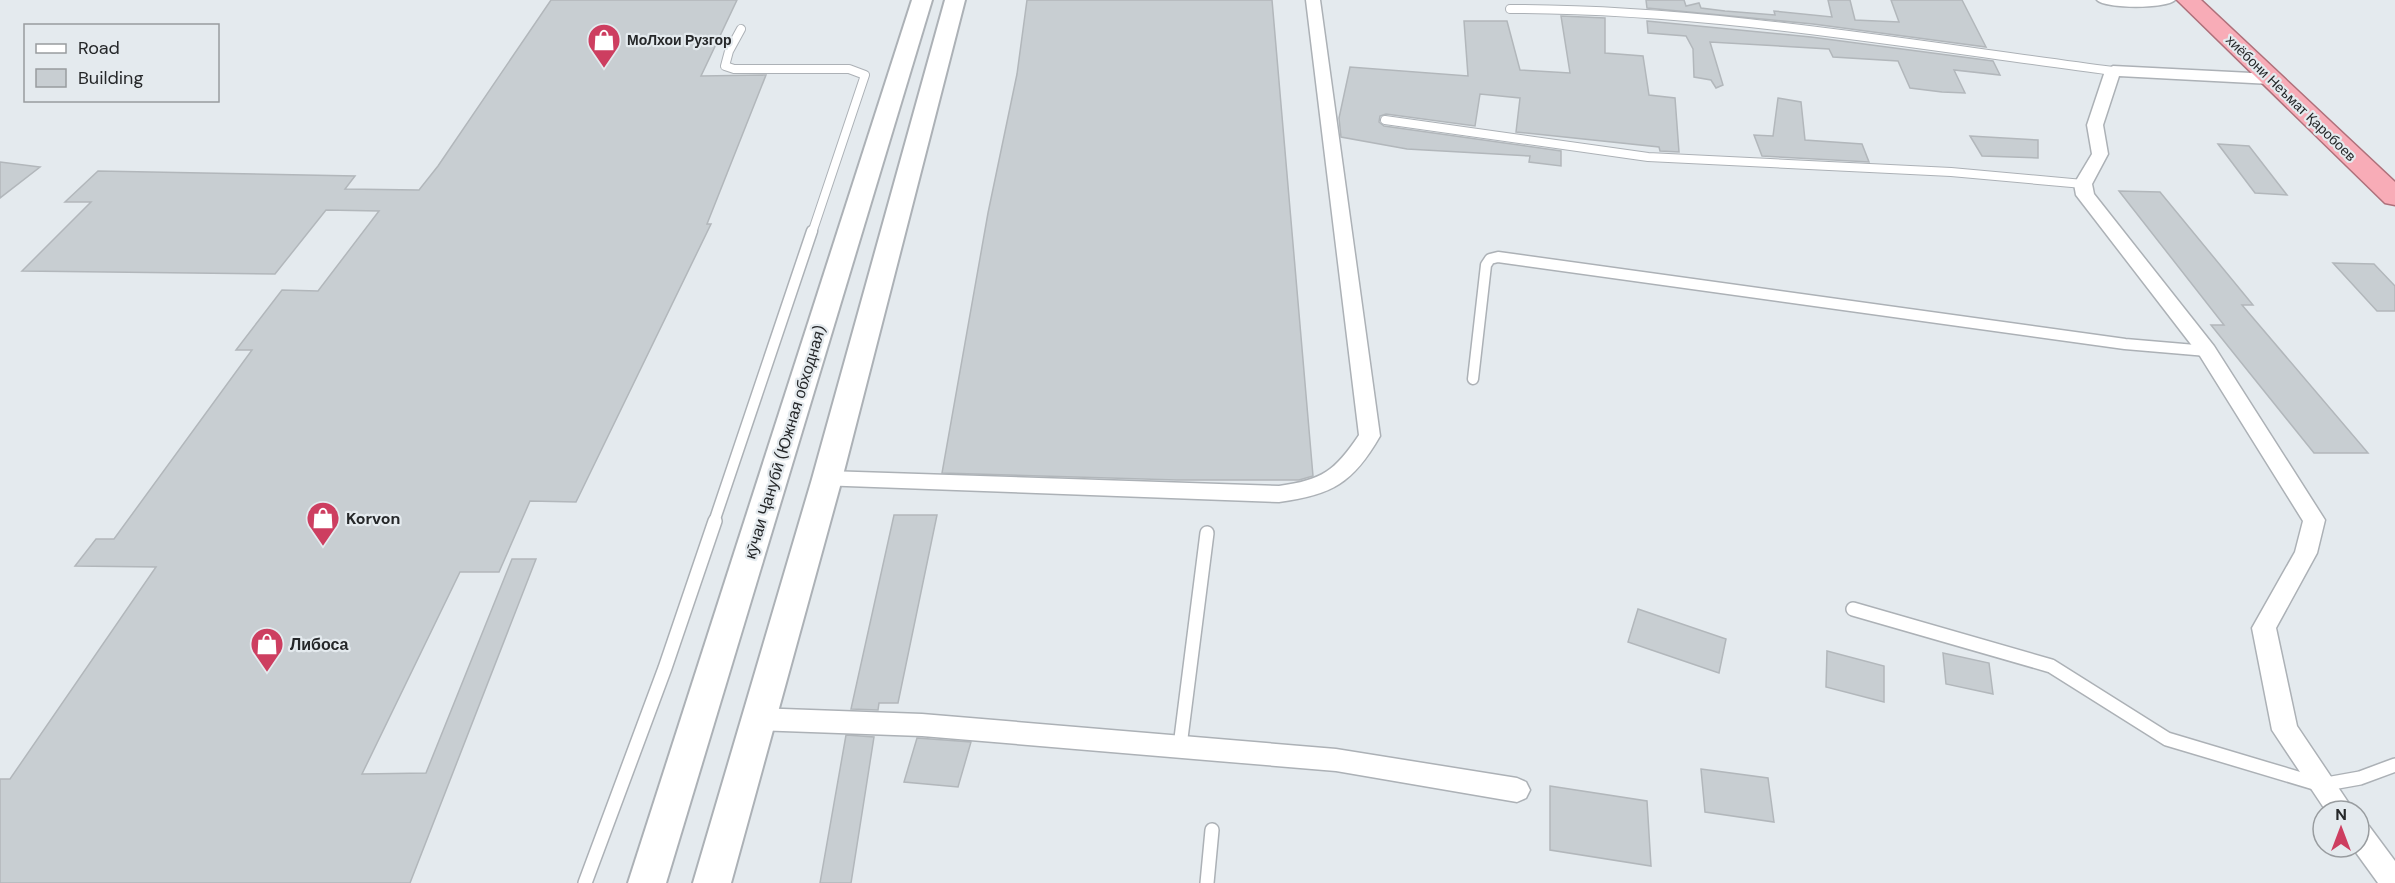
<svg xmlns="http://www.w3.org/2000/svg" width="2395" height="883" font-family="'DM Sans',sans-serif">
<rect width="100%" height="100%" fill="#e4eaee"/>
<!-- building -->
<g fill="#c8ced2" stroke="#b2b7bb" stroke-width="1.5">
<polygon points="551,0 737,0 701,76 766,75 707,224 711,224 576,502 530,501 499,572 460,572 362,774 426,773 512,559 536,559 410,883 0,883 0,779 10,779 156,567 75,566 96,539 114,539 252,350 236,350 282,290 318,291 379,211 326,210 275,274 22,271 91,202 65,202 98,171 355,176 345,189 419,190 438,166"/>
<polygon points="1027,0 1272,0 1313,476 1299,480 1177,480 942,473 988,213 1017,74"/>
<polygon points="1646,0 1684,0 1686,6 1699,3 1701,8 1725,11 1775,15 1774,11 1832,17 1828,0 1850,0 1855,20 1899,22 1891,0 1962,0 1986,47 1813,24 1647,8"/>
<polygon points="1561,16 1605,18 1605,53 1643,56 1649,95 1675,98 1679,152 1660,151 1659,147 1516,132 1520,98 1480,94 1475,126 1386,114 1380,116 1379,122 1384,126 1561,151 1561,166 1529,162 1530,156 1407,149 1341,137 1339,118 1350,67 1468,76 1464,21 1507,21 1520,70 1570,73"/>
<polygon points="1647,21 1811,37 1993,61 2000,75 1954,70 1965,93 1942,92 1910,88 1898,61 1833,57 1829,49 1710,42 1723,85 1716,88 1711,80 1694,77 1693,49 1686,36 1648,33"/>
<polygon points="1778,98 1801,102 1805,140 1862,144 1869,162 1762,156 1754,135 1773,136"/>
<polygon points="1970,136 2038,140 2038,158 1982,156"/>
<polygon points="2218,144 2249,146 2287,195 2255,193"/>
<polygon points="0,162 40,167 0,198"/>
<polygon points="2119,191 2160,192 2253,305 2242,305 2368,453 2314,453 2211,325 2224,325"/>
<polygon points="2333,263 2374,264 2395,286 2395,311 2377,311"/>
<polygon points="894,515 937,515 898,703 879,703 878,710 851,709"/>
<polygon points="1638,609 1726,639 1719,673 1628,642"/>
<polygon points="1827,651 1884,666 1884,702 1826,687"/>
<polygon points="1943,653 1989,663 1993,694 1946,684"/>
<polygon points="846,735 874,737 851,883 820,883"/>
<polygon points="917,738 971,742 958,787 904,782"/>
<polygon points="1701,769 1768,778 1774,822 1705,812"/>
<polygon points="1550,786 1647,801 1651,866 1550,850"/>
</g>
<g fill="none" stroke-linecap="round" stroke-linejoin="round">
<!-- service-far2 casing -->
<g stroke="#acb1b6" stroke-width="10">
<g id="service-far2">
<path d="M1510 9C1712 9 1913 45 2113 71"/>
<polyline points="741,29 729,51 725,66 734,69 849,69 865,75 812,233"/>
<polyline points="1385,120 1648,157 1951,172 2083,184"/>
</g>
</g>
<!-- service-far1 casing -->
<g stroke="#acb1b6" stroke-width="13">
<g id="service-far1">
<polyline points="1473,379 1486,265 1490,259 1498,257 2125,344 2207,351"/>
<polyline points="714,522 812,231"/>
</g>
</g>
<!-- service casing -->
<g stroke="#acb1b6" stroke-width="16">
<g id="service">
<polyline points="1853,609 2051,666 2167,739 2321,785 2360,778 2395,765"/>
<polyline points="1180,746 1207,533"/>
<polyline points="585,883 665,668 715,521"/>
<polyline points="1207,883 1212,830"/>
</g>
</g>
<!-- minor casing -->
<g stroke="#acb1b6" stroke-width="3">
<g id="minor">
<path d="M1306 0H1320L1380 436C1353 483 1332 495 1279 502L819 485 816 479 819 473 827 471 1279 486C1322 480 1335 471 1359 435Z"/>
<path d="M2097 0H2175C2167 9 2105 9 2097 0Z"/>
<polygon points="2113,66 2271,74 2279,79 2271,84 2119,76 2103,125 2108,154 2092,184 2094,194 2214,346 2325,520 2317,553 2276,628 2297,726 2354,811 2326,811 2272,730 2252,628 2295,552 2303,521 2200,356 2076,195 2074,184 2092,154 2087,125 2105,71"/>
<polygon points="757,708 922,714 1336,749 1517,778 1526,782 1530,790 1526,798 1517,802 1336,771 922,736 757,730 748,727 744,719 748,711"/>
<polygon points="2359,823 2369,826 2395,861 2395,883 2378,883 2352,847 2359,847"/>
</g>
</g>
<!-- secondary casing -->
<g stroke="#acb1b6" stroke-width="4">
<g id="secondary">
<polygon points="912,0 932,0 666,883 628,883"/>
<polygon points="945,0 965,0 842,479 731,883 693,883 812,479"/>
</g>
</g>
<!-- trunk casing -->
<g stroke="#ae707a" stroke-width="3">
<polygon id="trunk" points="2177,0 2201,0 2395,182 2395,205 2385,203"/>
</g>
<!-- service-far2 -->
<use href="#service-far2" stroke="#fff" stroke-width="8"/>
<!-- service-far1 -->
<use href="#service-far1" stroke="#fff" stroke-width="10"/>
<!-- service -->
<use href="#service" stroke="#fff" stroke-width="13"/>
<!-- minor -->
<use href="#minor" fill="#fff" fill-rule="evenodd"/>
<!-- secondary -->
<use href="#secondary" fill="#fff" fill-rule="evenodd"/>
<!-- trunk -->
<use href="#trunk" fill="#f8acb7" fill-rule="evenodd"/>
</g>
<!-- icons -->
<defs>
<g id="shop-pin" transform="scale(1.725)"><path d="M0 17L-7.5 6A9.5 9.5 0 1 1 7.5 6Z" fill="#cd3e60" stroke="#e4eaee"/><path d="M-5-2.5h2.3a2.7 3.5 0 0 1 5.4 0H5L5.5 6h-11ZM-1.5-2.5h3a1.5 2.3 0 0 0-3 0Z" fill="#fff"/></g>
</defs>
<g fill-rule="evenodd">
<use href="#shop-pin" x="604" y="40"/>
<use href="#shop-pin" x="323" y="518"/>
<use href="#shop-pin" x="267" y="644"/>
</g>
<g text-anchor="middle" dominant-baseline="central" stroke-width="4.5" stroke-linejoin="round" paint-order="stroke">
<!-- far-poi labels -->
<g font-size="14" font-weight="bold" fill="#252729" stroke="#e4eaee" text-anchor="start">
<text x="627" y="40">МоЛхои Рузгор</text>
</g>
<!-- far-street labels -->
<g font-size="14" fill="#252729" stroke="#e4eaee">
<text transform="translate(2291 98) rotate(44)">хиёбони Неъмат Қаробоев</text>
</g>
<!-- street labels -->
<g font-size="16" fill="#252729" stroke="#e4eaee">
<text transform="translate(785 442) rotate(-73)">кӯчаи Ҷанубӣ (Южная обходная)</text>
</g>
<!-- poi labels -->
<g font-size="16" font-weight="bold" fill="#252729" stroke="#e4eaee" text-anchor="start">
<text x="346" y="518">Korvon</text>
<text x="290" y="644">Либоса</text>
</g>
</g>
<!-- legend -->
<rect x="24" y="24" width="195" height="78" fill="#e4eaee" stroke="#989c9f" stroke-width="1.5"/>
<rect x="36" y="44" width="30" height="9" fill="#ffffff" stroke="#989c9f" stroke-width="1.5"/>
<text x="78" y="54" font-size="18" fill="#252729">Road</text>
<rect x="36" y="69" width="30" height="18" fill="#c8ced2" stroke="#989c9f" stroke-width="1.5"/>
<text x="78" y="84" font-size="18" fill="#252729">Building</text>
<!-- north arrow -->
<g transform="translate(2341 829)"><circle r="28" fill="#e4eaee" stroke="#989c9f" stroke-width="1.5"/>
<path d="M0-4.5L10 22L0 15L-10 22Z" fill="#cd3e60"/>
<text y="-9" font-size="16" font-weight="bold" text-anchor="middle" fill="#252729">N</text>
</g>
</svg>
